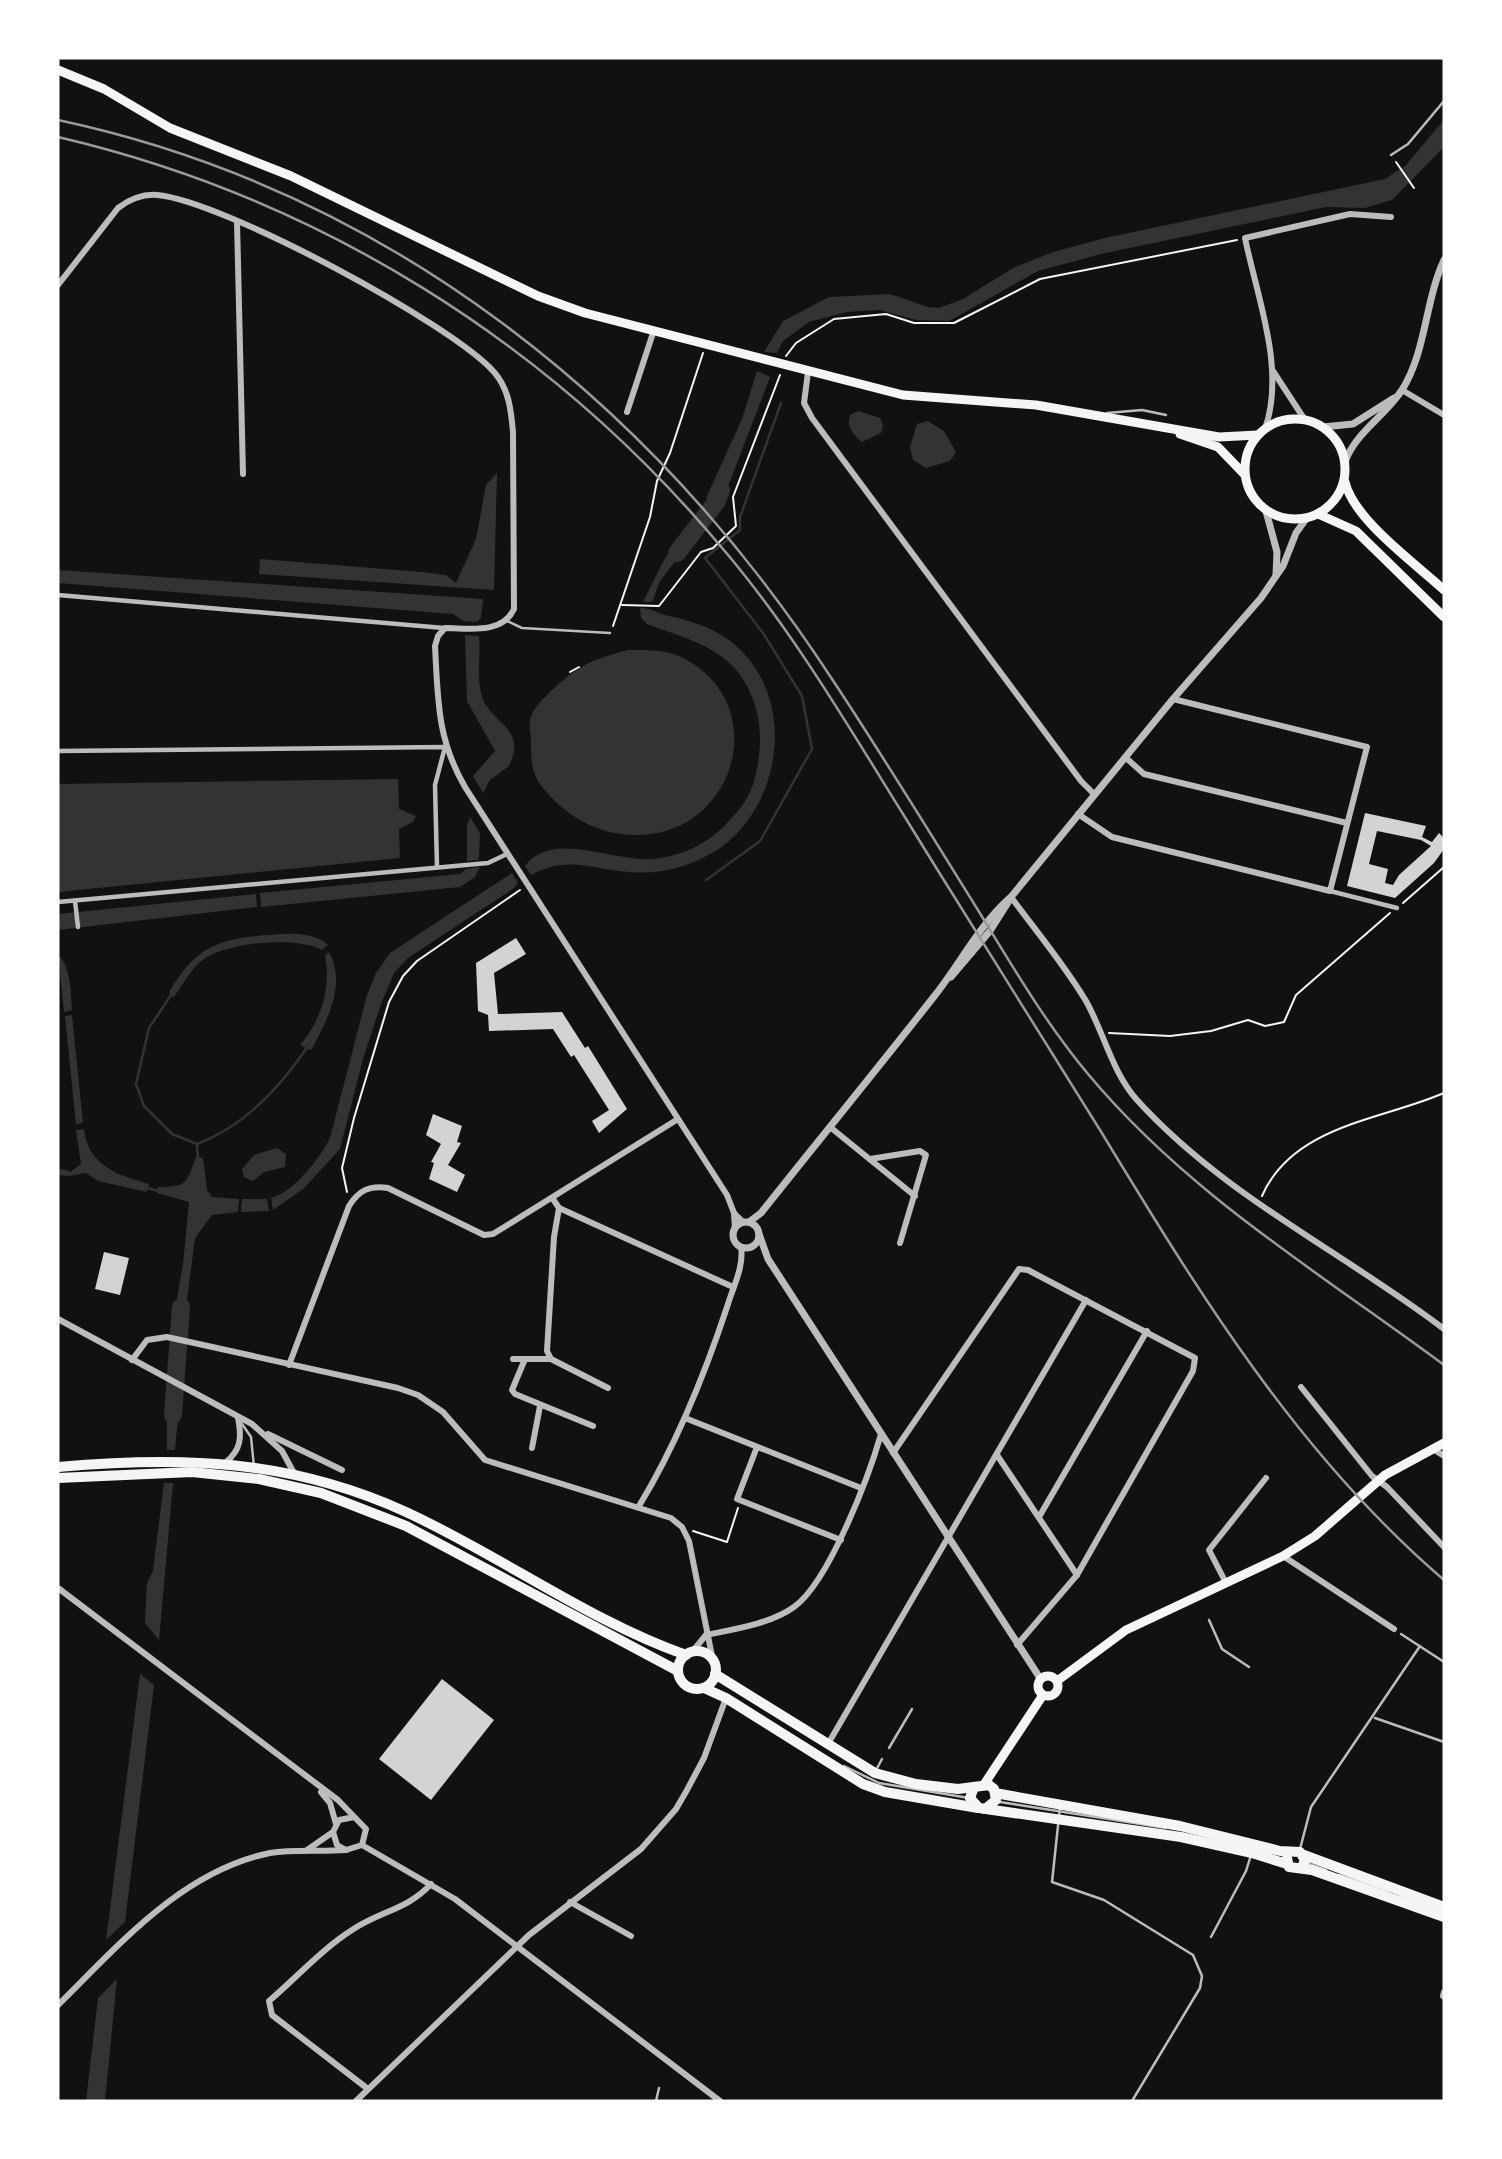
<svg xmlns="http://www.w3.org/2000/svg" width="1502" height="2159" font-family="'Libre Baskerville',serif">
<rect width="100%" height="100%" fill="#111"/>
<!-- water -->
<g fill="#333">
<polygon points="1444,120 1444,147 1392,200 1365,208 1326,207 1101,254 1038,271 949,321 916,320 880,310 847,312 809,322 783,341 777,353 764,352 783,321 829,297 890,294 928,307 939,308 963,299 1013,268 1053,252 1105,238 1385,179 1405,166"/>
<polygon points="757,371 770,377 719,510 713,515 706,506 707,496 742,419"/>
<path d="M858 411 880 418 883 426 881 433 862 442C853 435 846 426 850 415Z"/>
<polygon points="928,421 944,431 956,452 950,461 926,468 913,460 910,447 917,424"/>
<polygon points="497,473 494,590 259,574 260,559 422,572 446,575 456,583 476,539 486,485"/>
<polygon points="684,529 693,538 660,581 652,602 643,602 663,562"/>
<polygon points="58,570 483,599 481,618 477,622 464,621 453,614 58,583"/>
<path d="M640 608C653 608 657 614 669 616 702 623 730 634 751 662 794 718 776 809 720 848 693 866 661 875 629 872 590 869 568 855 531 875L525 866C553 829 615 863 653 859 682 856 708 844 728 822 741 809 751 795 755 777 763 746 762 716 748 688 728 647 686 639 647 624L641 618Z"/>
<path d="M465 635 479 636C481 655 476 677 482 696 490 724 528 727 509 766L490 780 483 793 473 776 495 751 467 701Z"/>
<path d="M628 650C647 650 668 649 685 659 772 705 736 833 639 835 608 836 580 824 557 803 535 781 531 774 531 743 531 735 528 724 531 717 534 707 543 699 550 692 578 665 591 660 628 650Z"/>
<polygon points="398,779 399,809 416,816 413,822 399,829 400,858 58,892 58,784"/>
<polygon points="470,817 480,833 479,857 478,860 467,861 467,825"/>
<polygon points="480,867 475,877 460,887 261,907 260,893 460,874 466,869"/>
<path d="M512 873 518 883 514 888 408 958 394 973 381 1004 363 1059 340 1149 303 1189 273 1210 271 1198C294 1192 320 1158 330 1138L367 995 376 973 390 953Z"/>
<polygon points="256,894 257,907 58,930 58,914"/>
<path d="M266 935C287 934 311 930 328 945L322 950C297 936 227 942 204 959 191 968 183 985 173 998L169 992C195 948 216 939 266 935Z"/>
<path d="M329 952C347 984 327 1021 311 1050L300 1045C322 1019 331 988 325 955Z"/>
<path d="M58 955C71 966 71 994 72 1010L64 1012Z"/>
<polygon points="72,1015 83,1123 76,1124 65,1016"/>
<path d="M84 1129C88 1166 118 1175 149 1184L147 1192 98 1181 86 1173 69 1176 58 1175V1171L70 1172 81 1164 76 1130Z"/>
<polygon points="277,1148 286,1154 285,1167 264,1172 253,1181 244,1177 242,1169 254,1155"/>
<path d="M196 1157 203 1158 207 1190 212 1197 239 1199 238 1212 212 1215 195 1238 183 1330 172 1327 183 1264 189 1202 157 1193 158 1187C187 1187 186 1184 196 1157Z"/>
<polygon points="242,1199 267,1199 269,1211 241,1212"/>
<polygon points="167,1390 180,1397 175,1450 167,1450"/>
<polygon points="164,1483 173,1483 159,1640 145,1623 147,1583 153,1571"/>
<polygon points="140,1674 154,1685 125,1922 106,1940"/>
<polygon points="117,1979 105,2101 86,2101 98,1998"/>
</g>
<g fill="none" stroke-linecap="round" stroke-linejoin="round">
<!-- stream -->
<g stroke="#333" stroke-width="2.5">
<polyline points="706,880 760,841 812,749 802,696 763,633 705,558 740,530 740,517 781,403"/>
<polyline points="173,992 149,1028 136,1084 144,1106 172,1134 197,1144 198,1160"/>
<path d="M197 1144C245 1126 280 1088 308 1046"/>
<polyline points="58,1170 68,1172"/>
<polyline points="145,1187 158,1191"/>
</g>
<!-- river -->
<g stroke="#333" stroke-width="18">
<polyline points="677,553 717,501 721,490"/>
<polyline points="173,1415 181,1307"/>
</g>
</g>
<!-- building -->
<g fill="#d3d3d3" fill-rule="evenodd">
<path d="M1365 813 1426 826 1422 837 1432 842 1439 833 1444 838V849L1434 863 1395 898 1347 886ZM1377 831 1421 840 1431 846 1399 875 1393 885 1385 883 1388 869 1369 864Z"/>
<polygon points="516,938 526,954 494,973 498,1014 562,1012 585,1048 588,1046 627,1109 599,1133 592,1121 609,1110 574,1055 571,1057 553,1029 489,1031 488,1015 478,1011 476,963"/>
<polygon points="433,1114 462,1126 457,1142 461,1143 448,1165 465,1175 457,1192 429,1179 434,1163 431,1162 441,1144 426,1135"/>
<polygon points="104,1252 129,1258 120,1295 95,1289"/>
<polygon points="442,1679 494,1720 431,1800 379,1759"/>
</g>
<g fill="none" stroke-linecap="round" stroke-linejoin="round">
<!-- path -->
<g stroke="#f5f5f5" stroke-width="2">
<polyline points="1396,162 1414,188"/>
<polyline points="786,356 796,343 834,319 886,314 914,323 954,323 1040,279 1237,240"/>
<polyline points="622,605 659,606 701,552 713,548 736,526 733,497 780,375"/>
<polyline points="613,626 650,517 657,481 670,453 703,353"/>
<polyline points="570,672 579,667"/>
<polyline points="1403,903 1444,867"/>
<polyline points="1109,1033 1170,1036 1211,1031 1248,1020 1265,1026 1284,1022 1296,995 1390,913"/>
<polyline points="347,1192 342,1168 354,1118 389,1002 403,976 417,961 520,890"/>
<path d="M1262 1196C1293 1125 1382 1120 1444 1093"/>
<polyline points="693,1531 727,1542 738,1508"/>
</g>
<!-- service -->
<g stroke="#bcbcbc" stroke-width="2.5">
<polyline points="1391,155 1408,144 1444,101"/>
<polyline points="1107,413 1142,410 1166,415"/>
<polyline points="507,621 522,628 610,633"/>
<polyline points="240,1421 251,1437 254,1467"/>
<polyline points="1209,1620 1222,1649 1249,1667"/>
<polyline points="1401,1634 1444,1662"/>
<polyline points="1375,1718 1444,1742"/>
<polyline points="889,1748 912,1709"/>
<polyline points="844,1766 879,1783 969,1798"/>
<polyline points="875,1772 882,1759"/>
<polyline points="1000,1802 1166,1828"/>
<polyline points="1060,1807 1052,1882 1104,1900 1193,1955 1202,1976 1200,1988 1132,2101"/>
<polyline points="1300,1849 1311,1807 1420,1646"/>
<polyline points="1306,1863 1326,1870"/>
<polyline points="1339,1875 1389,1891"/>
<polyline points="1399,1897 1420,1903"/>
<polyline points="1211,1937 1246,1871 1251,1855"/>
<polyline points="656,2101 659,2088"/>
</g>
<!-- pedestrian -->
<g stroke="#bcbcbc" stroke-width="4.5">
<polyline points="58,595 444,628"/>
<polyline points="58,751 445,747 435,785 437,867"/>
<polyline points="1330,891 1397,908"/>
<polyline points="75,901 78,927"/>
<polyline points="58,902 488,863 507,854"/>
</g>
<!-- minor -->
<g stroke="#bcbcbc" stroke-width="6">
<polyline points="237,222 243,474"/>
<path d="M58 285 118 208C130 199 143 194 157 195 221 200 452 324 494 372 509 389 511 410 513 432L514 609C502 635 468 628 445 628L438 636 435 646C438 700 437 739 465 787L727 1195 734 1213 735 1229"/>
<polyline points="1273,371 1305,420"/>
<polyline points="808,372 804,403 812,418 1081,781 1094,794"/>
<polyline points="1402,390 1444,415"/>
<polyline points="627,412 653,333"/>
<path d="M1265 429C1286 369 1257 297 1245 238L1350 214 1391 217"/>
<polyline points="1125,757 1144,774 1347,823"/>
<polyline points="1078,814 1112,837 1330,891 1367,747 1173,699"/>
<path d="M1011 897C1036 931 1064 964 1086 1001 1104 1033 1112 1072 1137 1100 1224 1196 1343 1252 1444 1329"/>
<polyline points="830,1127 915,1196"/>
<polyline points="870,1159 920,1151 926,1155 900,1243"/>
<polyline points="553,1199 559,1208 554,1237 547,1351 551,1359 608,1388"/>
<polyline points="559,1208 733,1287"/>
<polyline points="734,1213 743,1222"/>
<polyline points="58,1319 252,1424 282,1451 294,1473"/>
<polyline points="513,1359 551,1359"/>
<polyline points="525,1359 512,1390 515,1394 593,1426"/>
<polyline points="132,1360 147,1340 167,1337 398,1388 418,1395 443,1412 485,1460 671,1518 682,1527 689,1541 713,1661"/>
<path d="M289 1365 349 1206C359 1190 370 1185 388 1188L484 1235 493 1234 678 1119"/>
<polyline points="1301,1387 1372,1476 1387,1487 1444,1547"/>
<polyline points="685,1418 861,1488"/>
<polyline points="268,1434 342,1470"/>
<polyline points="757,1447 737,1499 841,1540"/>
<polyline points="532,1448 540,1406"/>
<polyline points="1433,1449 1444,1456"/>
<polyline points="893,1453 1019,1269 1028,1270 1195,1358 1193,1371 1077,1575 1017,1645"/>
<polyline points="997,1455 1077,1575"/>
<path d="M226 1462C241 1450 242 1437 238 1418"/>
<path d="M639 1506C678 1442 705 1374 728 1304 734 1285 744 1266 741 1247"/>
<polyline points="1039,1517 1147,1331"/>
<polyline points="1283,1556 1394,1629"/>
<polyline points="1226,1583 1209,1550 1266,1478"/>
<polyline points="58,1588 338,1800 366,1829 362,1845 346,1850 337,1845 333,1832 339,1820 354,1817"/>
<path d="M706 1635C735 1629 770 1624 794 1607 829 1582 869 1476 881 1434"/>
<polyline points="692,1652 706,1635"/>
<polyline points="828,1744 1086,1300"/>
<polyline points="321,1792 330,1803 336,1824"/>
<polyline points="362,1845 455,1899 720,2101"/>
<polyline points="307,1850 333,1832"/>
<polyline points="570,1902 631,1936"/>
<polyline points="1443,1996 1444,1992"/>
<path d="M58 2005C119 1945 182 1871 270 1853 295 1849 320 1852 346 1850"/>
<path d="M368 2089 272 2015 269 2001C296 1978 322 1949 352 1930 380 1911 407 1910 431 1884"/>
<polyline points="356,2101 529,1935 641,1849 676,1809 687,1790 704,1758 726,1698"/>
</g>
<!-- tertiary -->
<g stroke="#bcbcbc" stroke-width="7">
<polyline points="1323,427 1353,424 1394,398"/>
<path d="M1345 462C1355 433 1385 416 1402 390 1426 352 1425 301 1444 260"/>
<polyline points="1266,511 1277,552 1276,575"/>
<polyline points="951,977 990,931 1009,901"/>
<path d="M749 1222 761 1213C819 1140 878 1068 936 994 961 962 980 924 1011 897L1173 699 1261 598 1283 566 1296 533 1306 519"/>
<circle cx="746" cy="1235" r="13"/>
<polyline points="759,1234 768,1259 1040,1678"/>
</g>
<!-- secondary -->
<g stroke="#f5f5f5" stroke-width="9">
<polyline points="58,70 104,89 170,128 291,176 538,296 585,313 903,395 1036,405 1219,437 1258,435"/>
<circle cx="1295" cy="469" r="50"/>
<polyline points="1180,434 1218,447 1245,475"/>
<path d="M1345 482C1354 520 1415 563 1444 590"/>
<polyline points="1318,514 1356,531 1444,617"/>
<circle cx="1048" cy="1686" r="10"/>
<polyline points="1057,1681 1126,1630 1283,1556 1315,1536 1385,1475 1444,1443"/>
<polyline points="985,1783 1043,1695"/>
</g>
<!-- primary -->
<g stroke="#f5f5f5" stroke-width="10">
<path d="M58 1467C182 1456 290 1459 406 1512 500 1555 589 1621 686 1655"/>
<polyline points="58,1478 192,1472 259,1479 321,1493 406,1526 678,1671"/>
<circle cx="697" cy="1670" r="19"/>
<polyline points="715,1674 875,1773 916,1784 958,1789 989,1785 994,1789 996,1800 985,1809"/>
<polyline points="704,1688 726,1698 863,1784 885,1792 978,1808"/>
<polyline points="974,1787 970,1798 979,1808 1181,1837 1252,1853 1287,1864"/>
<polyline points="995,1793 1180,1826 1280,1851 1300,1852 1305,1860 1302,1867"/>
<polyline points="1304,1855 1444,1907"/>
<polyline points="1287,1858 1289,1867 1312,1870 1444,1917"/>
</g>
<!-- rail -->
<g stroke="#9a9a9a" stroke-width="2.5">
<path d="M58 120C386 190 651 401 832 679 883 756 932 836 981 915 1014 969 1047 1025 1088 1074 1188 1194 1320 1273 1444 1365"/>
<path d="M58 137C319 198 551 343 723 549 792 630 847 724 903 814 968 920 1035 1025 1100 1130 1199 1293 1298 1455 1444 1580"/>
</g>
</g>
<!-- border -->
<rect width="1502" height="2159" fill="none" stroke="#ffffff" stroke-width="119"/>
</svg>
